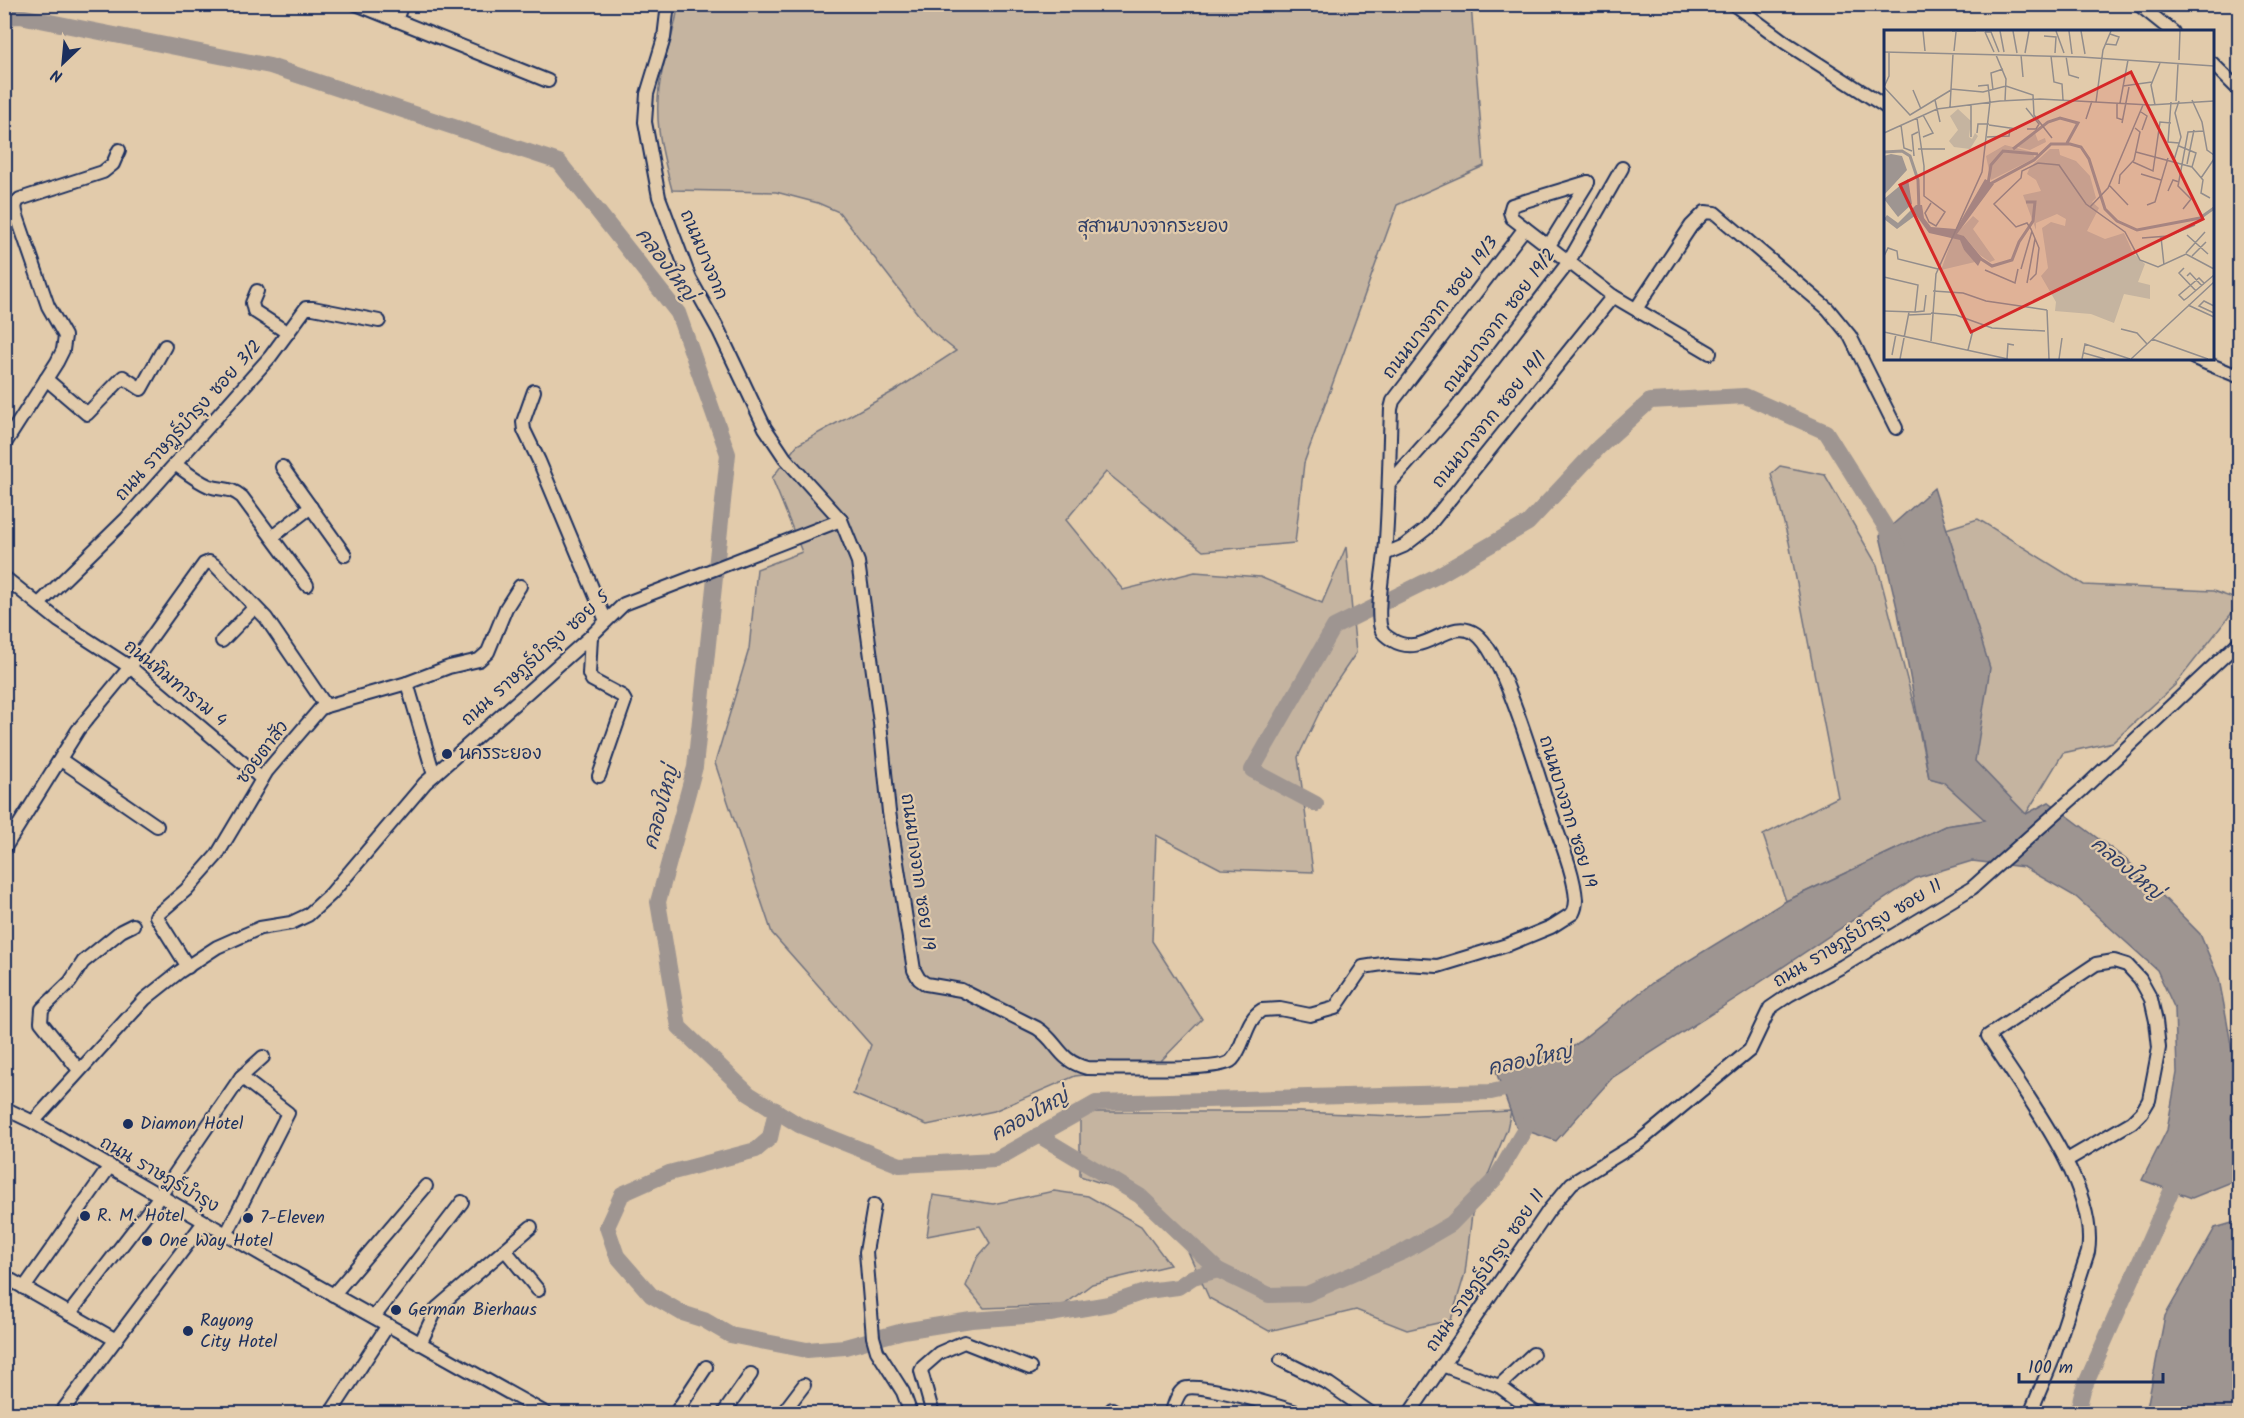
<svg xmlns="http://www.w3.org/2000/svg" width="2244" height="1418" font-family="Kalam,'Playpen Sans Thai',sans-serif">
<rect width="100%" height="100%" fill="#e2cbab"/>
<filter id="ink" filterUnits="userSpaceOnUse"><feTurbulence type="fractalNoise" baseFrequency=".0167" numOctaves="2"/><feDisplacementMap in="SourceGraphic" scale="12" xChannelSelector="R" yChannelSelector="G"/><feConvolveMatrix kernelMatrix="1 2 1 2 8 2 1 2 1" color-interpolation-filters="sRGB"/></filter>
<g filter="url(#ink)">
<!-- green -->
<g fill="#c5b4a0" stroke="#70727f" stroke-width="1.5">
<path d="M678 5H1471L1484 166 1397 205 1304 463 1295 543 1203 551 1106 472 1066 520 1123 590 1195 572 1260 577 1322 603 1346 547 1356 653 1328 694 1298 757 1313 872 1221 869 1156 835 1152 941 1202 1019 1155 1067 1075 1076 994 1111 927 1125 853 1094 871 1045 772 933 715 763 749 649 757 569 802 552 772 478 797 445 896 390 956 351 931 331 839 212 818 203 776 192 672 190C661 149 652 114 662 72 667 49 676 28 678 5Z"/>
<polygon points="1780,466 1825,475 1877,565 1914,706 1929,778 1962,786 1958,565 1946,529 1978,519 2084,585 2213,591 2239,600 2239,604 2175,685 2113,742 2063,753 2026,814 1945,826 1786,901 1763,835 1838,797 1789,542 1771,474"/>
<polygon points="1511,1111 1507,1129 1472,1214 1465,1273 1451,1320 1407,1330 1356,1310 1269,1331 1209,1298 1182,1238 1163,1211 1140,1196 1080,1176 1080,1112 1300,1112 1395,1116"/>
<polygon points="1054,1191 1088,1196 1141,1226 1170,1265 1092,1284 1064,1305 984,1308 966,1286 977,1258 990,1243 980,1226 927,1236 933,1195 993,1204"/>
</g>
<!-- water -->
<g fill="#9e9591" stroke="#6a6c7d" stroke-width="1.5">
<polygon points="1934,488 1990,668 1975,761 2026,814 2049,802 2128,861 2200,934 2219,979 2227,1021 2237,1081 2231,1119 2239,1126 2239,1179 2192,1198 2142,1180 2167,1130 2177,1073 2175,1009 2157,970 2076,897 2024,867 1972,861 1916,878 1747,991 1613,1077 1556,1141 1516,1127 1495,1069 1540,1058 1574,1046 1652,983 1786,901 1945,826 1985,820 1943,782 1929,778 1898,612 1880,536"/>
<polygon points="2239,1221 2239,1413 2146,1413 2165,1316 2215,1228"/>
</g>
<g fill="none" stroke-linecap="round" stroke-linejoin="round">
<!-- river -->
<g stroke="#9e9591" stroke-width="16">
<polyline points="4,17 20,16 270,66 559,162 678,313 728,454 695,767 658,902 679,1027 749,1094 799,1125 900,1165 995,1160 1096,1103 1491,1092 1523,1085"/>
<polyline points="1316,804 1252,770 1334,627 1437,576 1528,523 1599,447 1650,401 1745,396 1826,432 1898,547"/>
<polyline points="776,1110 770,1138 756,1150 669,1173 622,1194 607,1227 617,1256 651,1295 682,1313 704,1320 730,1335 807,1350 845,1347 903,1331 971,1320 1050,1314 1109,1304 1147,1291 1178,1287 1193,1277 1218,1270"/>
<polyline points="1038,1135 1140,1196 1218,1270 1269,1295 1307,1294 1403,1252 1451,1224 1496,1178 1535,1112"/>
<polyline points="2077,1414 2083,1390 2180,1171"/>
</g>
<!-- minor casing -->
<g stroke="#1b2f5e" stroke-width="16">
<g id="minor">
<polyline points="356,4 548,81"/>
<path d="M668 4 664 38 647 94 645 122 659 197 690 279 719 331 765 428 785 458 841 520 858 562 880 723 889 812 914 970 919 979 926 984 961 990 1037 1028C1059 1042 1057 1060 1087 1068 1109 1068 1222 1072 1232 1060 1245 1046 1245 1020 1262 1010L1280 1009 1310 1015 1335 1008 1363 967 1389 963 1438 966 1507 945 1551 927 1573 913C1575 909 1576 905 1576 900 1574 870 1557 833 1548 805 1536 770 1503 653 1476 634 1449 615 1425 660 1392 640 1389 638 1383 634 1382 631 1375 618 1383 570 1385 554 1389 506 1389 458 1391 409L1393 401 1525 228"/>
<polyline points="1733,4 1786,43 1886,107"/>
<polyline points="2138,4 2173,32"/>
<polyline points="396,20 402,4"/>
<polyline points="2212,63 2240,91"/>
<polyline points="1588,182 1512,205 1510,212 1512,218 1613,296 1710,353"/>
<polyline points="1548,247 1588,182"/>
<polyline points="257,291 252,303 254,311 288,333"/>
<polyline points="1636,309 1691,226 1705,212 1715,213 1828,309 1850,336 1896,428"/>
<polyline points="2194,358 2240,377"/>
<polyline points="46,379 87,414 123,377 141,389 165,346"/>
<polyline points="534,391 523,422 524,430 539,461 606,621"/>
<path d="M4 445 57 362 63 350 65 336 48 306 17 216C15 209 14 204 20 199L103 172 113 164 119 150"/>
<path d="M175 464C186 472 197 481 209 486 223 491 229 486 242 497L307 585"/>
<polyline points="282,467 345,555"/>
<polyline points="1389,484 1454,411 1568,263 1622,168"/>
<polyline points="272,537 311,507"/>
<polyline points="1385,554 1404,546 1426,529 1613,296"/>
<polyline points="4,577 59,621 130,667 262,779"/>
<polyline points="39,604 126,519 175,464 270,357 306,308 313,308 379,321"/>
<polyline points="591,636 589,674 592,680 622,696 625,701 599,776"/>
<polyline points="222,641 255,607"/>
<polyline points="407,683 434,775"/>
<polyline points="61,760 157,826"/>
<polyline points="4,849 78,730 130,667 204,564 209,562 216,566 266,618 326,706"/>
<polyline points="188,967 156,916 186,890 217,855 267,771 320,709 326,706 407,683 449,667 479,660 488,652 506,608 520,586"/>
<polyline points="79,1070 41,1022 42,1009 70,982 83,962 121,931 133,925"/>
<polyline points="4,1108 33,1122 264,1256 547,1414"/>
<polyline points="33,1122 145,999 179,972 217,947 260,928 291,923 308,915 331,894 425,783 591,636 624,604 841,520"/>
<polyline points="874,1205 866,1252 873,1337 877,1351 903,1392 911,1414"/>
<polyline points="226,1235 288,1113 241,1077"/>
<polyline points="505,1250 538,1290"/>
<polyline points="4,1279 9,1279 116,1340"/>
<polyline points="24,1288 110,1166"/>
<polyline points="333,1295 426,1186"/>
<polyline points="69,1314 160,1196 241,1077 263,1057"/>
<polyline points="374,1317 462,1202"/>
<polyline points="420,1344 437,1308 531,1227"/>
<polyline points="1281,1360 1329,1384 1372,1414"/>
<polyline points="1442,1365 1499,1386 1537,1414"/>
<polyline points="1499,1386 1533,1354"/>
<polyline points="1112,1409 1120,1414"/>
<polyline points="60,1414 204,1222"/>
<polyline points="330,1414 388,1325"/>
<polyline points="675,1414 706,1367"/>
<polyline points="723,1414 751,1374"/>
<polyline points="782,1414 804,1385"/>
<polyline points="933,1414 921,1371 923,1367 939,1353 964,1342 1030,1368"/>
<path d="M1171 1414C1174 1406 1177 1393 1184 1389 1197 1381 1284 1408 1303 1414"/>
<polyline points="1409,1414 1549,1210 1572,1183 1639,1142 1750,1050 1770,1008 1789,995 1843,966 1972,888 2083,789 2240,641"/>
<path d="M2030 1414 2053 1359 2088 1252C2099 1187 2022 1090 1988 1036L2096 964 2114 961 2127 965 2140 979 2151 999 2156 1021 2159 1048 2149 1100 2142 1112 2132 1122 2067 1160"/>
</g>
</g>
<!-- minor -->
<use href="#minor" stroke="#e2cbab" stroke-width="12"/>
</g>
</g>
<!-- markers -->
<g fill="#1b2f5e" stroke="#e2cbab" stroke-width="2">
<circle cx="447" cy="754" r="6"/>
<circle cx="128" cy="1124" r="6"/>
<circle cx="85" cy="1216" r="6"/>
<circle cx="248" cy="1218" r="6"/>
<circle cx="147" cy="1241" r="6"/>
<circle cx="396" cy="1310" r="6"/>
<circle cx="188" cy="1331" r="6"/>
</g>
<g text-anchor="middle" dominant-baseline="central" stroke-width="4.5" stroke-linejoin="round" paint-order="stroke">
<!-- park labels -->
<g font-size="18" fill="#2c3c65" stroke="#e2cbab">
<text x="1153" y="227">สุสานบางจากระยอง</text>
</g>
<!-- street labels -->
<g font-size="18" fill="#1b2f5e" stroke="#e2cbab">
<text transform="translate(703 255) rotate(67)">ถนนบางจาก</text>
<text transform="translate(1441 308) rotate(-52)">ถนนบางจาก ซอย 19/3</text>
<text transform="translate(1500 321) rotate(-53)">ถนนบางจาก ซอย 19/2</text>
<text transform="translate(1490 420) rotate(-51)">ถนนบางจาก ซอย 19/1</text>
<text transform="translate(189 421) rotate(-48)">ถนน ราษฎร์บำรุง ซอย 3/2</text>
<text transform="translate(536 659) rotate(-42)">ถนน ราษฎร์บำรุง ซอย 5</text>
<text transform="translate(175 684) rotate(39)">ถนนทิมทาราม 4</text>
<text transform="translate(263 753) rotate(-53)">ซอยตาสัว</text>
<text transform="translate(1567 812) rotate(73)">ถนนบางจาก ซอย 19</text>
<text transform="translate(917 872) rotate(82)">ถนนบางจาก ซอย 19</text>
<text transform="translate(1858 934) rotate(-31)">ถนน ราษฎร์บำรุง ซอย 11</text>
<text transform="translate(159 1175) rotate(30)">ถนน ราษฎร์บำรุง</text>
<text transform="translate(1486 1271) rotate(-55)">ถนน ราษฎร์บำรุง ซอย 11</text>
</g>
<!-- poi labels -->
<g font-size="18" fill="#1b2f5e" stroke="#e2cbab" text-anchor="start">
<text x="459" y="754">นครระยอง</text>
<text x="140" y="1124">Diamon Hotel</text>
<text x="97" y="1216">R. M. Hotel</text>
<text x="260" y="1218">7-Eleven</text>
<text x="159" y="1241">One Way Hotel</text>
<text x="408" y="1310">German Bierhaus</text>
<text x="200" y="1321">Rayong<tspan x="200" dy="21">City Hotel</tspan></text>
</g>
<!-- water labels -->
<g font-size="20" font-style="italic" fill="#2f3e66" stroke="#e2cbab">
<text transform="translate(665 265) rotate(53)">คลองใหญ่</text>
<text transform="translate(662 808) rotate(-75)">คลองใหญ่</text>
<text transform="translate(2126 869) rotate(40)">คลองใหญ่</text>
<text transform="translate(1530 1061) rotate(-12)">คลองใหญ่</text>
<text transform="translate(1030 1116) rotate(-29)">คลองใหญ่</text>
</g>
</g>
<!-- overview -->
<g transform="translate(1884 30)">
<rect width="330" height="330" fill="#e2cbab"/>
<path d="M74 79 87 91 85 107 88 109 91 103 94 106 86 119 70 117 65 111 74 100 66 86ZM151 103 154 111 161 108 162 112 146 120 134 117ZM121 115 148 122 151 128 107 150 102 126ZM166 119H175L176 125 192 131 206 146 212 168 208 172 215 178 203 201 221 209 240 203 249 223 261 234 254 252 266 255V269L240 264 230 293 207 284 171 281 172 272 157 246 164 238 158 198 167 192 181 196 182 189 173 184 152 193V200L139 165 157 161 152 150 143 144 146 137ZM89 186 95 191 89 199 111 230 106 232 96 225 80 206H77L80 220 91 232 57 240 69 207Z" fill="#c5b4a0"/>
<path d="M7 124 18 126 23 140 0 165V126ZM24 149 28 174 14 187 0 169ZM101 149 110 154 73 204 80 206 98 228 94 236 80 220 76 210 45 203 32 185 13 199 0 189 3 185 14 193 32 175H38L40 188 47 197 72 199Z" fill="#9e9591"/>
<path fill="none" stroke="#9e9591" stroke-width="3" d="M129 119 164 92 176 88 194 93 183 113M0 122 18 121 26 126 34 150 35 180M104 154 107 135 119 121 154 124M106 154 150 130 167 114H186L197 117 205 129 221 179 233 191 253 200 316 188 330 178M94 227 108 236 128 230 135 212 149 191 151 172H142"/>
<path fill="none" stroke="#928d8c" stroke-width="1.5" d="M39 1 41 21M68 1H92M116 1 120 22M129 1 133 23M172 1 180 23M185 1 188 24M197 1 201 24M101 2H107L115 22M101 2 110 22M160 6 172 7 171 23M222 14 232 15 235 7 226 4M70 21 72 2M0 22 197 27 330 36M141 23 145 1M112 25 122 49 121 71M137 25 139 47M167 26 170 52 178 54 179 70M182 26 185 45 195 48M295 30 296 1M239 56 268 52M0 57 26 85 67 60M0 57 5 46V22M67 59 99 62 122 56 149 65 150 85 168 108M29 60 37 79M109 60 107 43 119 39M51 70 56 92M308 70 318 92 323 120 330 125M292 71 294 34M212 72 219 20 227 1M287 72 284 112 295 113M233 73V88L239 90M236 73 244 30M87 75V107M271 75 267 55 276 33M66 77 69 24M142 78 155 94 152 99H143M257 82 263 86 258 100M39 85 49 103 39 107M33 88 40 136V166L61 182 52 196 45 192 41 183 47 173M202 89 208 71M238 93 245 57M17 95 20 118 28 121M105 95 133 99M0 103 53 79 116 71 156 69 266 75 330 71M93 103 94 94H105M103 107 125 106 126 99M295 116 312 123 308 137M34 119H61M252 122 308 137 319 150 317 163 326 168M30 126 28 105 34 102M290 130 297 107 291 83 295 71M249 132 269 141 276 92 287 93M303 134 310 100M257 144 277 150M317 148 330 129M235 154 236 145 250 130 256 102 251 98M225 155 244 175M284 161 289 150 295 152M263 175 271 172 284 128M206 177 224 158 259 75M299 179 307 169 294 156 304 102 319 101M303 205 324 224M277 207 280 235M258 208 284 206 311 195M302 223 321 202M0 226 4 218 13 221 14 229 54 239M308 226 322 212M300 238 295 243 312 261M137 239 148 201M101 240 131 253 134 239M303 246 306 243 318 256M0 247 34 255 31 282 0 281M146 250 152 244 155 218 147 199 143 193 132 197 110 174 137 148 138 141 154 133 175 135 202 174 241 202 256 230 274 237 302 224 330 239M143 253 151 209M320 253 315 248 295 265 300 270 303 268 330 245M49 261 79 263 102 271 163 280M304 275 330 287M330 276 320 271 315 276 330 283M163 280 165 329M31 282 40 281 42 265M47 283 72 285 108 298 161 301M24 285 47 284M237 299 253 303 263 314M0 302 124 329M268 309 324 329M47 311 52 244 98 142 106 72 104 55 94 56M84 320 89 300M200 323 221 329M8 325 12 304M16 329 25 282M123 329 124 314 130 315M175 329 178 308M198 329 201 314 246 329M247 329 330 252"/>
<path fill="#d62828" fill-opacity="0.15" stroke="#d62828" stroke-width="3" d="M247 42 319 189 87 302 16 155Z"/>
<rect width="330" height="330" fill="none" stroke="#1b2f5e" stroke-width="3"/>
</g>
<!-- margin -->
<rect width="2244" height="1418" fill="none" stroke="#e2cbab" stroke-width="24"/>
<rect x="12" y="12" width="2220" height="1394" fill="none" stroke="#1b2f5e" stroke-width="2" filter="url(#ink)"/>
<!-- north arrow -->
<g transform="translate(63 63) rotate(206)" stroke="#e2cbab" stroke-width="4.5" paint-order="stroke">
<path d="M0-4.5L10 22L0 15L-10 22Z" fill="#1b2f5e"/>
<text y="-9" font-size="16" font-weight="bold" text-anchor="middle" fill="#1b2f5e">N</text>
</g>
<!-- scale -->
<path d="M2019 1373v9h144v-9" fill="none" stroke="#1b2f5e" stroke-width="3"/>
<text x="2028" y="1373" font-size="18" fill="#1b2f5e" stroke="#e2cbab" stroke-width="4.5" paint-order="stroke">100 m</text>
</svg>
